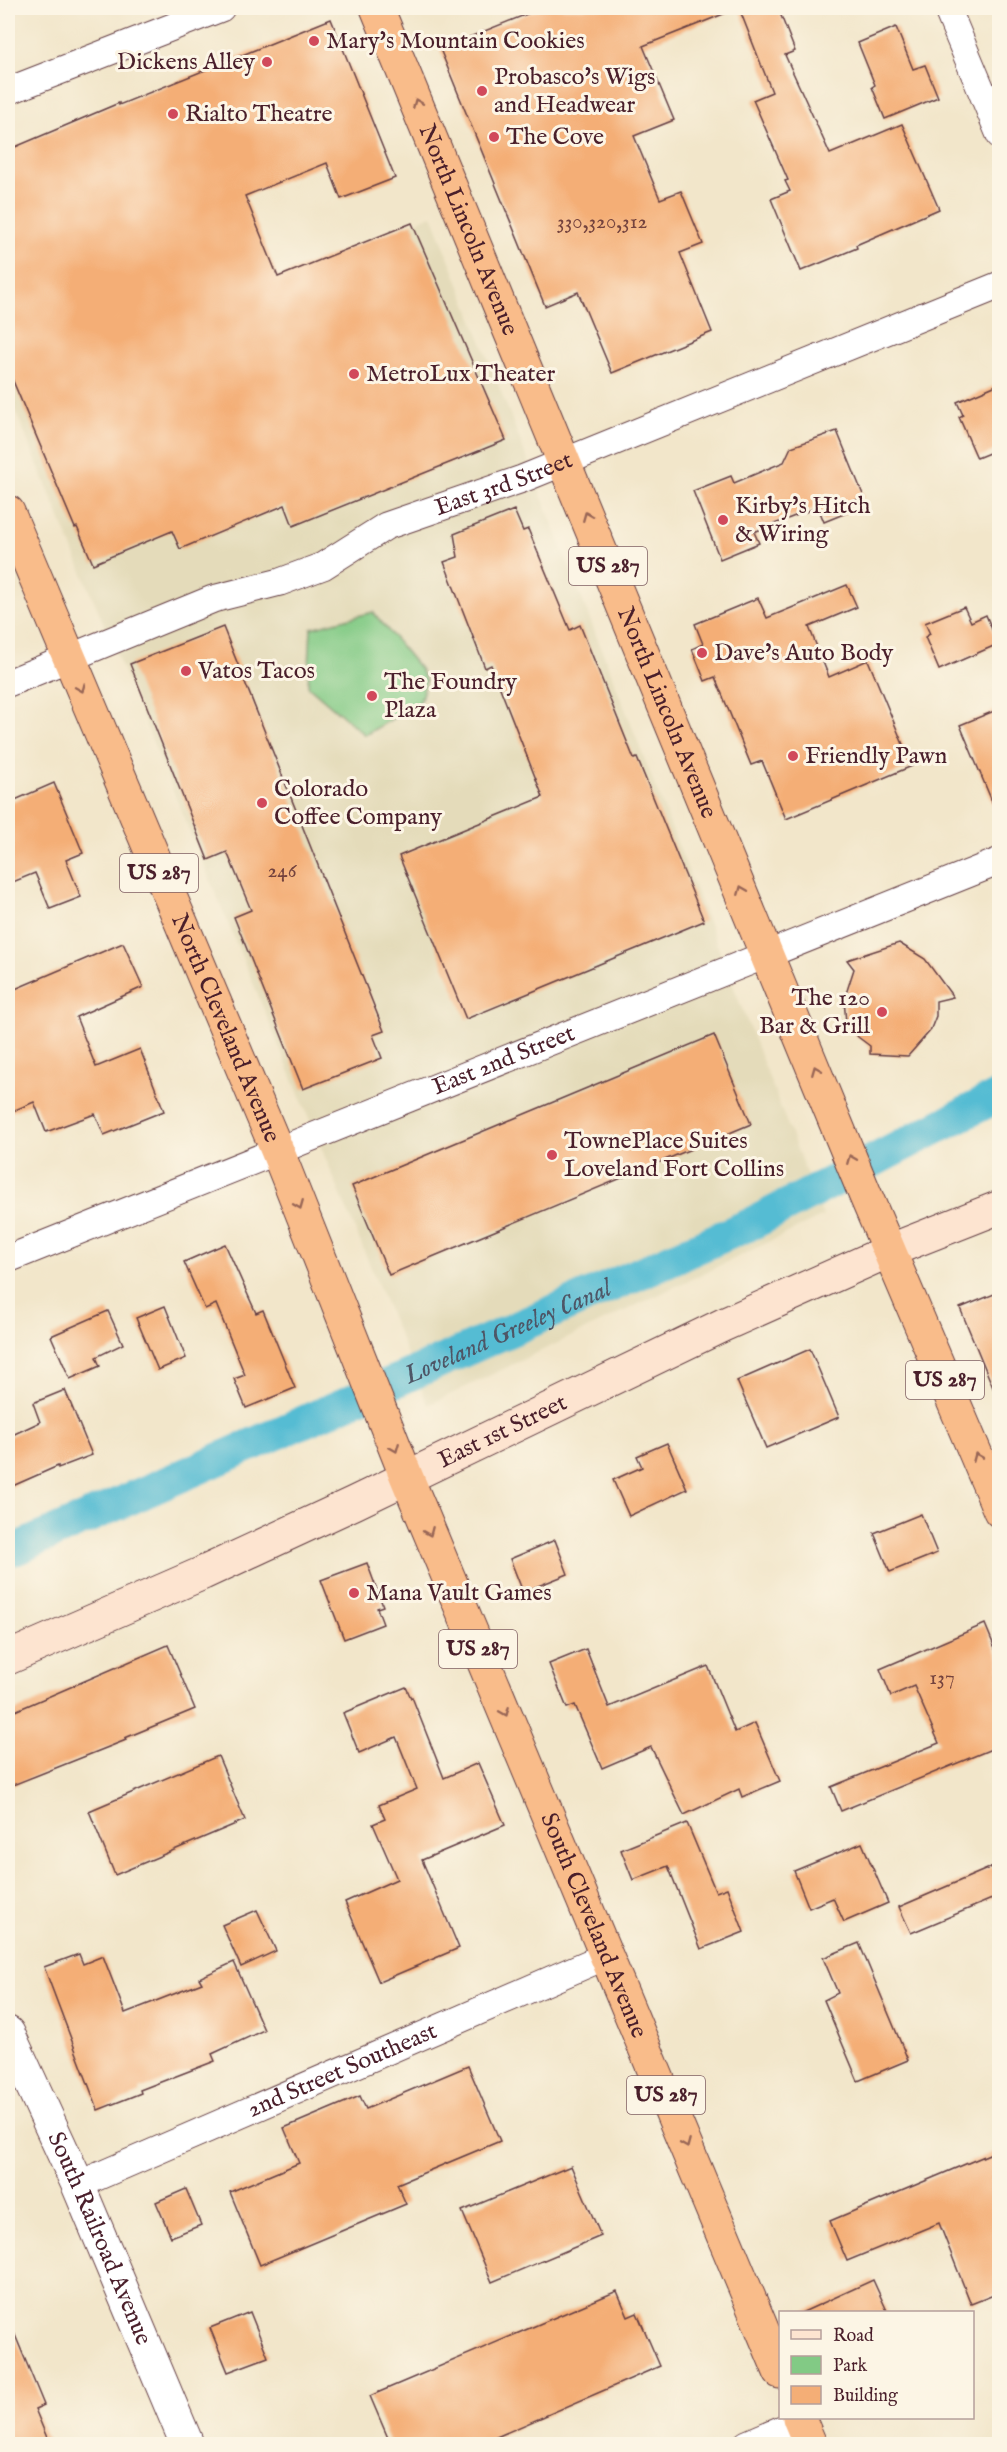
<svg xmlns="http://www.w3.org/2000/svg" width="1007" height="2452" font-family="'IM FELL English',serif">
<rect width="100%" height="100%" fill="#fcf5e5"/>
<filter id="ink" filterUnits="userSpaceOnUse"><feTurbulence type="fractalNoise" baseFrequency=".0167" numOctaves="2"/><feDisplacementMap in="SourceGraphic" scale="12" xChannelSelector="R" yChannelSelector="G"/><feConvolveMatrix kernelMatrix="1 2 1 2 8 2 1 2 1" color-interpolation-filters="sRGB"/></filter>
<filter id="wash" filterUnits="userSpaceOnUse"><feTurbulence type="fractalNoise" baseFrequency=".008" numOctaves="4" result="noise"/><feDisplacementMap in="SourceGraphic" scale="24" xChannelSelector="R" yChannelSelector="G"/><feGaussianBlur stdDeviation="1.35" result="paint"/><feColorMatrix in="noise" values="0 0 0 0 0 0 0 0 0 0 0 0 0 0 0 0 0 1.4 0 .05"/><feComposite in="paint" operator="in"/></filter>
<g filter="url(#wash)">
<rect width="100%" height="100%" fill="#f2e6ca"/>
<!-- built -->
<polygon fill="#e4dbba" points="432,215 823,1216 428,1405 8,393"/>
<!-- green -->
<polygon fill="#82ca85" stroke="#667458" stroke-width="1.5" points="373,612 420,669 426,681 420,702 365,735 308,686 311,628"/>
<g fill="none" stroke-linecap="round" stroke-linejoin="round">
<!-- canal -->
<path stroke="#55bcd3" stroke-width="33" id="s1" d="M8 1546 16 1549 753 1223 1000 1095"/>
</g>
<g id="blocks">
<!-- building -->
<g fill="#f4ae76">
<polygon points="542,8 736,9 643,46 674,120 634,136 660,199 681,191 703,244 680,253 712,332 612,373 578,292 545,306 440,49"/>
<polygon points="739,8 778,8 795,51 785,55 830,154 902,124 939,209 856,245 857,248 801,271 771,199 790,191 785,181 788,180 753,100 772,92"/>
<polygon points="331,19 395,178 341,199 327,163 245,196 278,277 412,223 506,440 293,526 285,505 180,549 172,531 93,564 77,527 75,528 8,369 8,150 119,103 119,105"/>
<polygon points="896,27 913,69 925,65 938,97 885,119 872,87 875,85 858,43"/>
<polygon points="999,384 999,449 977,458 959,417 963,415 957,402"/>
<polygon points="837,431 864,497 848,503 851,511 824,522 818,507 754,532 759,543 720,559 693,491 731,476 734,483 784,462 791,447"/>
<polygon points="514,510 523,531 528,529 570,630 580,625 634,759 637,758 704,921 466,1019 399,856 543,797 491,665 485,668 444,562 458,557 454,534"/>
<polygon points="847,585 857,607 809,627 829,677 868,660 912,766 786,819 762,761 751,765 715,677 705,681 692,649 703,644 695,624 758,598 767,618"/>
<polygon points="964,607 971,622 986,615 998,644 939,670 925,637 930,634 925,623"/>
<polygon points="223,627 384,1031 373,1035 382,1058 303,1089 234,917 251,910 227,852 208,860 130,664"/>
<polygon points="999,709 999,818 960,725"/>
<polygon points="54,783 83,853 66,860 81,897 50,909 35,873 8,884 8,803"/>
<polygon points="123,943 143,987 76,1017 96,1067 140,1049 164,1111 104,1135 95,1114 46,1132 34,1102 8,1113 8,992"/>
<polygon points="899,943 925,959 953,997 936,1001 936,1016 930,1031 908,1056 870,1054 870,1046 858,1037 846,1022 844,1000 854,969 847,960"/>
<polygon points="714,1035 751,1124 389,1275 352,1186"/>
<polygon points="225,1244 256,1313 263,1310 295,1388 246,1408 234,1379 245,1375 216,1304 205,1309 184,1262"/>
<polygon points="999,1292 999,1402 960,1308"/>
<polygon points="165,1306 186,1358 158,1370 136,1318"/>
<polygon points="108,1311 123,1344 96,1357 100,1366 70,1379 51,1336"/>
<polygon points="810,1349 839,1417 766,1448 737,1381"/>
<polygon points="65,1390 92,1455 58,1468 58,1466 8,1488 8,1437 40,1422 33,1403"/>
<polygon points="667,1443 687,1489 629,1516 613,1480 642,1467 637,1456"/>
<polygon points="921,1514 937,1553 890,1572 874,1533"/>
<polygon points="555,1540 568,1574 523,1592 510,1559"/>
<polygon points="367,1563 383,1606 377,1608 383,1624 344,1639 321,1580"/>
<polygon points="985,1624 999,1658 999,1746 841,1811 831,1787 939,1743 914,1686 891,1696 880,1669"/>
<polygon points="168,1645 195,1709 125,1738 126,1740 8,1787 8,1714"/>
<polygon points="586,1649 609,1707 708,1666 735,1732 755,1723 780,1781 742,1797 739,1789 684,1815 651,1747 602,1768 575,1705 567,1708 549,1664"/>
<polygon points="406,1687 411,1698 412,1697 444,1778 478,1763 505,1825 422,1860 459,1948 379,1982 345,1902 397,1879 373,1824 385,1819 379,1805 417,1789 396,1737 359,1753 343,1713"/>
<polygon points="218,1756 245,1820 115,1875 89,1811"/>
<polygon points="687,1823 716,1892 727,1888 744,1932 701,1949 668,1866 633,1880 621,1850"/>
<polygon points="862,1843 888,1903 844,1922 833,1898 809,1908 794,1871"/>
<polygon points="999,1864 999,1896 911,1933 899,1907"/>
<polygon points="257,1910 276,1951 241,1967 222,1925"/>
<polygon points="859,1943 908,2060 858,2081 824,2000 838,1993 823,1958"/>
<polygon points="79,1954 83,1964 103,1956 125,2013 202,1983 199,1978 234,1962 264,2030 212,2054 215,2061 140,2090 141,2093 98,2110 44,1967"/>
<polygon points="468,2066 500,2141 397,2184 406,2204 260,2265 230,2192 299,2163 284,2128 360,2096 366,2109"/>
<polygon points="999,2150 999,2293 971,2304 939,2223 847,2261 830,2221"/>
<polygon points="571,2166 601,2236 492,2282 462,2211"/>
<polygon points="186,2189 201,2225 171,2237 156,2202"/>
<polygon points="873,2280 888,2313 801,2313"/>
<polygon points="617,2291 628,2317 637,2313 660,2366 478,2445 391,2445 370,2396"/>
<polygon points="250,2312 268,2357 228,2372 210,2328"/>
<polygon points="8,2318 44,2405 35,2409 50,2445 8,2445"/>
</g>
</g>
</g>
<g filter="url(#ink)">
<use href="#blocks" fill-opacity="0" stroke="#633d43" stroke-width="1.5"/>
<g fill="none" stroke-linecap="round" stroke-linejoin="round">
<!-- minor casing -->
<g stroke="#633d43" stroke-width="29">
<g id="minor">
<polyline points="947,8 1000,135"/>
<polyline points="8,91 221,8"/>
<path id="s2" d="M8 683 213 599 280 582 323 566 386 526 522 479 1000 285"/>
<path id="s3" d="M8 1259 1000 861"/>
<path id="s4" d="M78 2185 608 1955"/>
<polyline points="747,2444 801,2421"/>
</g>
</g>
<!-- tertiary casing -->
<g stroke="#633d43" stroke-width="35">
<g id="tertiary">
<path id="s5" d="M8 2033 78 2185 187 2444"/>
</g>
</g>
<!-- secondary casing -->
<g stroke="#633d43" stroke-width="35">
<g id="secondary">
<path id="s6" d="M8 1658 203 1573 354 1503 723 1325 891 1250 1000 1207"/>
</g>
</g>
<!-- trunk casing -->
<g stroke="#633d43" stroke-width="35">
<g id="trunk">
<path id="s7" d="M377 8 865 1194 1000 1511"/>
<path id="s8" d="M8 512 277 1150 407 1478 780 2372"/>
<polyline points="799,2418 810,2444"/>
</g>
</g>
<!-- minor -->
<use href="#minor" stroke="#fff" stroke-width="27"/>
<!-- tertiary -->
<use href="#tertiary" stroke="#fff" stroke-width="33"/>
<!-- secondary -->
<use href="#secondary" stroke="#fde4d0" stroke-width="33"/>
<!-- trunk -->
<use href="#trunk" stroke="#f9bc8a" stroke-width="33"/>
</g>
<!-- one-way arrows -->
<defs><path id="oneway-chevron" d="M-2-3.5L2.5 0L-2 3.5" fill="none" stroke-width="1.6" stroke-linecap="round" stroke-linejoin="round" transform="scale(1.5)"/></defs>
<g stroke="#996656">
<use href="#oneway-chevron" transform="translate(417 103) rotate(-112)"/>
<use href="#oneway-chevron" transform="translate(587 516) rotate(-112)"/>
<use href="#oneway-chevron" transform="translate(81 688) rotate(67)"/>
<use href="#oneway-chevron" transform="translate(742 890) rotate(-112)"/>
<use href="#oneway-chevron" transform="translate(816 1070) rotate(-112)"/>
<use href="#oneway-chevron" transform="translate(851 1159) rotate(-112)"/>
<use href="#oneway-chevron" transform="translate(299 1205) rotate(68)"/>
<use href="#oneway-chevron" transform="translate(395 1448) rotate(68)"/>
<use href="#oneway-chevron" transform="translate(977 1457) rotate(-113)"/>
<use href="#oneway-chevron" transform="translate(429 1532) rotate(67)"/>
<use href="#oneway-chevron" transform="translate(505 1712) rotate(67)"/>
<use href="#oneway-chevron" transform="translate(686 2144) rotate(67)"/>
</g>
</g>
<!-- markers -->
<g fill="#d1495b" stroke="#fcf5e5" stroke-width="2">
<circle cx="314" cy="41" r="6"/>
<circle cx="267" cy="62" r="6"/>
<circle cx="482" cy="91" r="6"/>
<circle cx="173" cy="114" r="6"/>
<circle cx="494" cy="137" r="6"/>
<circle cx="354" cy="374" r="6"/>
<circle cx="723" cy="520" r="6"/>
<circle cx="702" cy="653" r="6"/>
<circle cx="186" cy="671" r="6"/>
<circle cx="372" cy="696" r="6"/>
<circle cx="793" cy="756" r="6"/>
<circle cx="262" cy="803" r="6"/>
<circle cx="882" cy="1012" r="6"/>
<circle cx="552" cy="1155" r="6"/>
<circle cx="354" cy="1593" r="6"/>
</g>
<g text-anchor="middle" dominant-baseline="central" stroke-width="6" stroke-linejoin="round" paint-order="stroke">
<!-- number labels -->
<g font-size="21" fill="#74433e">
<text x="602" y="222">330,320,312</text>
<text x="282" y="871">246</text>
<text x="942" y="1678">137</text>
</g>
<!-- shield labels -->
<g fill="#fcf5e5" stroke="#7f5f63" stroke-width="1.5">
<rect x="569" y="547" width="78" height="38" rx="4.5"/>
<rect x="120" y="854" width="78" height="38" rx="4.5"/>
<rect x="906" y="1361" width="78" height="38" rx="4.5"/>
<rect x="439" y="1630" width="78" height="38" rx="4.5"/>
<rect x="627" y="2076" width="78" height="38" rx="4.5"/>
</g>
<g font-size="22" font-weight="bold" fill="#4a1f2b">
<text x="608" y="566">US 287</text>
<text x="159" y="873">US 287</text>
<text x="945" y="1380">US 287</text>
<text x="478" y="1649">US 287</text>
<text x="666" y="2095">US 287</text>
</g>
<!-- poi labels -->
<g font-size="24" fill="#4a1f2b" stroke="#fcf5e5" text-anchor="start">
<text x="326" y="41">Mary's Mountain Cookies</text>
<text x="255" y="62" text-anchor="end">Dickens Alley</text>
<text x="494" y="77">Probasco's Wigs<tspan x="494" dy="28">and Headwear</tspan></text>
<text x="185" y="114">Rialto Theatre</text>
<text x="506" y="137">The Cove</text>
<text x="366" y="374">MetroLux Theater</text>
<text x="735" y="506">Kirby's Hitch<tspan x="735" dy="28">&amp; Wiring</tspan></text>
<text x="714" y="653">Dave's Auto Body</text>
<text x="198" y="671">Vatos Tacos</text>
<text x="384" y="682">The Foundry<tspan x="384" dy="28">Plaza</tspan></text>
<text x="805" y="756">Friendly Pawn</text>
<text x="274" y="789">Colorado<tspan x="274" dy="28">Coffee Company</tspan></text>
<text x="870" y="998" text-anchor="end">The 120<tspan x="870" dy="28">Bar &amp; Grill</tspan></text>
<text x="564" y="1141">TownePlace Suites<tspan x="564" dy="28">Loveland Fort Collins</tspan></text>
<text x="366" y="1593">Mana Vault Games</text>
</g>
<!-- street labels -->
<g font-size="24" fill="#4a1f2b" stroke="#fcf5e5">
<text stroke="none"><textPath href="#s7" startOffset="240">North Lincoln Avenue</textPath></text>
<text stroke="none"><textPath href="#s2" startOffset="536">East 3rd Street</textPath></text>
<text stroke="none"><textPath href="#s7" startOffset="762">North Lincoln Avenue</textPath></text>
<text stroke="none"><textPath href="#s8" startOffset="560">North Cleveland Avenue</textPath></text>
<text stroke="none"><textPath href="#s3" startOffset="534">East 2nd Street</textPath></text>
<text stroke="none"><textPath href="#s6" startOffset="544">East 1st Street</textPath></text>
<text stroke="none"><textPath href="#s8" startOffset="1530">South Cleveland Avenue</textPath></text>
<text stroke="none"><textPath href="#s4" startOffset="288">2nd Street Southeast</textPath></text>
<text stroke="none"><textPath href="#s5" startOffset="225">South Railroad Avenue</textPath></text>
</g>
<!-- water labels -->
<g font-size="26" font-style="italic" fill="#4e5666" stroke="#fcf5e5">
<text stroke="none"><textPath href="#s1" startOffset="546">Loveland Greeley Canal</textPath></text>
</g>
</g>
<!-- margin -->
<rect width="1007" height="2452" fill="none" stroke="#fcf5e5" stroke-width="30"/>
<!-- legend -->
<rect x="779" y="2311" width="195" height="108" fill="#fcf5e5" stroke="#b59f9b" stroke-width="1.5"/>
<rect x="791" y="2330" width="30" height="9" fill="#fde4d0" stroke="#b59f9b" stroke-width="1.5"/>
<text x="833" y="2341" font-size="18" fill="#4a1f2b">Road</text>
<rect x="791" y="2356" width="30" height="18" fill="#82ca85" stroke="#b59f9b" stroke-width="1.5"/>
<text x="833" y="2371" font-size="18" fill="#4a1f2b">Park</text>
<rect x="791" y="2386" width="30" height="18" fill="#f4ae76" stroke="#b59f9b" stroke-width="1.5"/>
<text x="833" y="2401" font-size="18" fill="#4a1f2b">Building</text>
</svg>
